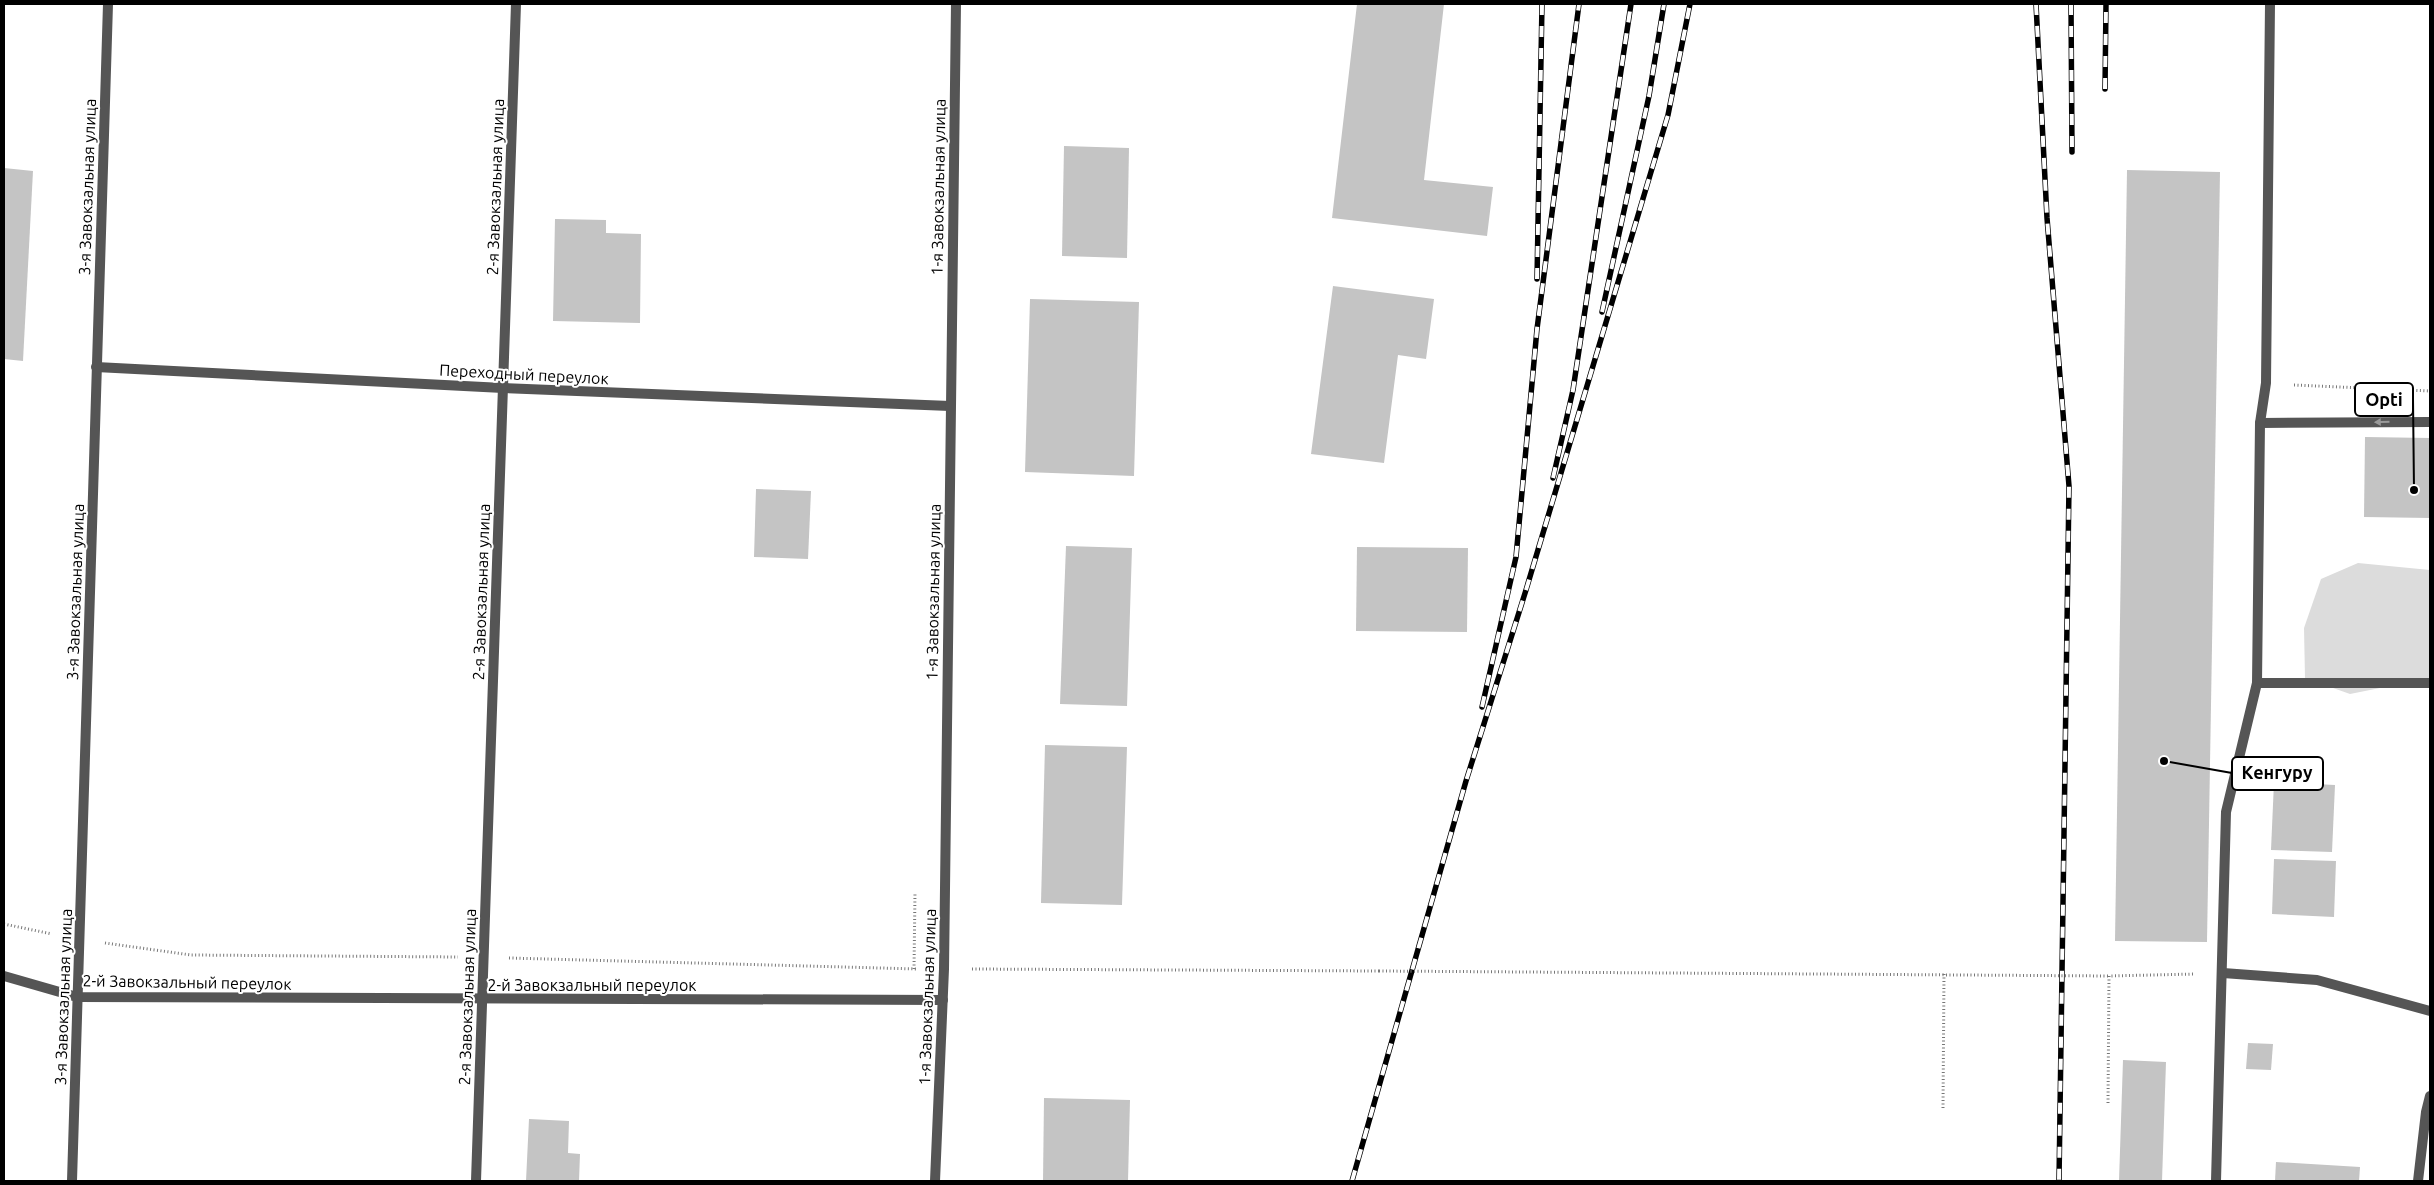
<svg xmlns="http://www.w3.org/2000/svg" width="2434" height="1185" font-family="Ubuntu,sans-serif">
<rect width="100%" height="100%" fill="#fff"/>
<!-- green -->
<polygon fill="#dcdcdc" points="2358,563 2430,570 2430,678 2350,694 2305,678 2304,628 2321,579"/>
<!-- building -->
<g fill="#c4c4c4">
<polygon points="1357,4 1444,4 1424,180 1493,187 1487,236 1332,218"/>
<polygon points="1064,146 1129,148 1127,258 1062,256"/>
<polygon points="4,168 33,171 23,361 4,359"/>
<polygon points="2127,170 2220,172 2207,942 2115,941"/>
<polygon points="555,219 606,220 606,233 641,234 640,323 553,321"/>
<polygon points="1333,286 1434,299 1426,359 1398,355 1384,463 1311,454"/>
<polygon points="1030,299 1139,302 1134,476 1025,472"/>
<polygon points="2365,437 2430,438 2430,518 2364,517"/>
<polygon points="756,489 811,491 808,559 754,557"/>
<polygon points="1066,546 1132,548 1127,706 1060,704"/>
<polygon points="1357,547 1468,548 1467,632 1356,631"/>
<polygon points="1045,745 1127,747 1122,905 1041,903"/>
<polygon points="2274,782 2335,785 2332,852 2271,850"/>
<polygon points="2274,859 2336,861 2334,917 2272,914"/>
<polygon points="2248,1043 2273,1044 2271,1070 2246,1069"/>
<polygon points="2123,1060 2166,1062 2162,1181 2119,1181"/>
<polygon points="1044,1098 1130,1100 1128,1181 1043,1181"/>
<polygon points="529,1119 569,1121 568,1153 580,1154 579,1181 526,1181"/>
<polygon points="2276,1162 2360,1167 2359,1181 2275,1181"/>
</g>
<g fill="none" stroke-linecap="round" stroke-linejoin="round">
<!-- path -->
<g stroke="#777" stroke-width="3" stroke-dasharray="1 2.5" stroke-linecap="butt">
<polyline points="2294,385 2430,391"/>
<polyline points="4,924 52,934"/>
<polyline points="105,943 191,955 458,957"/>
<polyline points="509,958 918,969"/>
<polyline points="914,969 915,892"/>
<polyline points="972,969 1379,971"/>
<polyline points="2108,1103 2109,976 2195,974"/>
<polyline points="1943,1108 1944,974"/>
</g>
<!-- lane -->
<g stroke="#555" stroke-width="10">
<polyline points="2260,423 2430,422"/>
<polyline points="2257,683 2430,683"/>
<polyline points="2223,973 2317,980 2430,1011"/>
<polyline points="2216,1181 2226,812 2257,683 2260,423 2266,383 2270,4"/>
</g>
<!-- street -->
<g stroke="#555" stroke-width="10">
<polyline points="96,367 503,388 950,406"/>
<polyline points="4,976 77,997 943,1000"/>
<polyline points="72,1181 108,4"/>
<polyline points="476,1181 516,4"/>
<polyline points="935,1181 944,969 956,4"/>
<polyline points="2418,1181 2426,1112 2430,1096"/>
</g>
<!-- rail casing -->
<g stroke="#000" stroke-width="5.5">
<g id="rail">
<polyline points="2036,4 2047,218 2069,486 2059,1181"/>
<polyline points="2071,4 2072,152"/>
<polyline points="2105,89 2106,4"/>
<polyline points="1537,279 1542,4"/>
<polyline points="1602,312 1649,96 1664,4"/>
<polyline points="1553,478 1573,390 1631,4"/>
<polyline points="1482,707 1516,557 1537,329 1579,4"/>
<polyline points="1352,1181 1466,781 1526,590 1668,115 1690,4"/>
</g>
</g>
<!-- rail -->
<use href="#rail" stroke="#fff" stroke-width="4" stroke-dasharray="11" stroke-linecap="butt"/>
<!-- path-bridge -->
<polyline stroke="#777" stroke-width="3" stroke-dasharray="1 2.5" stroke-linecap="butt" points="1379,971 2109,976"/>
</g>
<!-- one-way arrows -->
<defs><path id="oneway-solid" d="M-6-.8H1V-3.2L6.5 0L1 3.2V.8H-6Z" transform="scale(1.25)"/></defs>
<use fill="#999" href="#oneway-solid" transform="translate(2382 422) rotate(179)"/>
<g text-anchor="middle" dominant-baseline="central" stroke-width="4" stroke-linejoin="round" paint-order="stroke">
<!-- street labels -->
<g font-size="16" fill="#000" stroke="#fff">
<text transform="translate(87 187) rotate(-88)">3-я Завокзальная улица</text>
<text transform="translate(495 187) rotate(-88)">2-я Завокзальная улица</text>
<text transform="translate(938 187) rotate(-89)">1-я Завокзальная улица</text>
<text transform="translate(524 374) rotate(3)">Переходный переулок</text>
<text transform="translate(75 592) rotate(-88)">3-я Завокзальная улица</text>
<text transform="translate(481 592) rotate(-88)">2-я Завокзальная улица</text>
<text transform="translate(933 592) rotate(-89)">1-я Завокзальная улица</text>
<text transform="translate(187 982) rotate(1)">2-й Завокзальный переулок</text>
<text x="592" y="985">2-й Завокзальный переулок</text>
<text transform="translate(63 997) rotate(-88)">3-я Завокзальная улица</text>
<text transform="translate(467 997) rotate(-88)">2-я Завокзальная улица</text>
<text transform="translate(927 997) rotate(-88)">1-я Завокзальная улица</text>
</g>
</g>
<!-- callouts -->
<path fill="none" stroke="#000" stroke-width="2" d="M2414 490L2413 399M2164 761L2232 773"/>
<g fill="#000" stroke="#fff" stroke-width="2">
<circle cx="2414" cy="490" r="5"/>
<circle cx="2164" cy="761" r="5"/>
</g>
<g fill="#fff" stroke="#000" stroke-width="2">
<rect x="2355" y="383" width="58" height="33" rx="5"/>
<rect x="2232" y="757" width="91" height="33" rx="5"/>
</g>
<g font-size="18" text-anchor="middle" font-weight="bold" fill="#000">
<text x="2384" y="406">Opti</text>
<text x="2277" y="779">Кенгуру</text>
</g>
<!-- border -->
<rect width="2434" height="1185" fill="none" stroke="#000000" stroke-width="10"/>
</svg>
